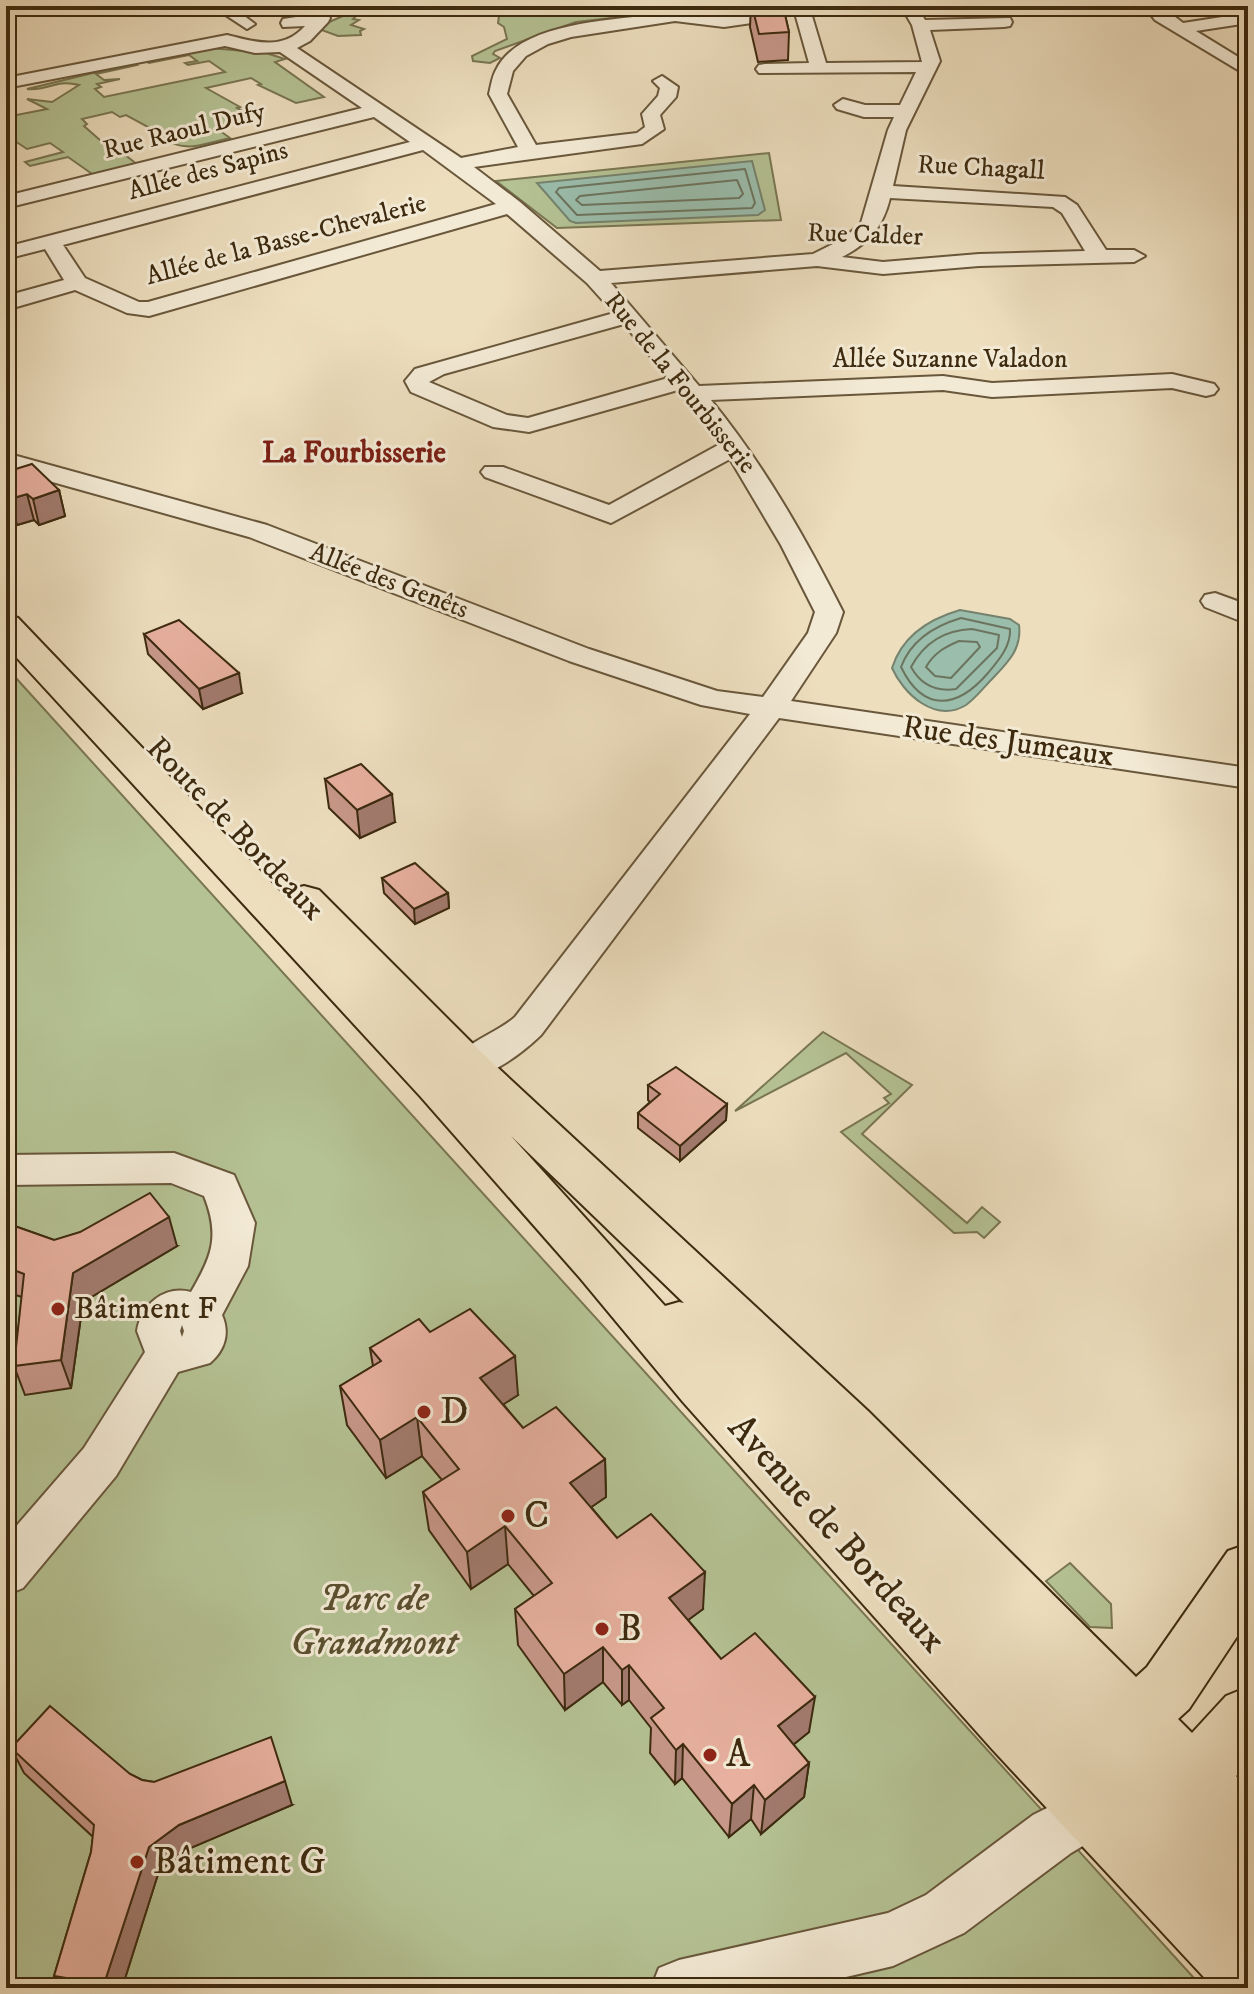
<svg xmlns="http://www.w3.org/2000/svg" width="1254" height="1994" font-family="'IM FELL DW Pica',serif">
<rect width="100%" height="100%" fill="#eddebe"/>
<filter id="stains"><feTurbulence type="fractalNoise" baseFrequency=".0025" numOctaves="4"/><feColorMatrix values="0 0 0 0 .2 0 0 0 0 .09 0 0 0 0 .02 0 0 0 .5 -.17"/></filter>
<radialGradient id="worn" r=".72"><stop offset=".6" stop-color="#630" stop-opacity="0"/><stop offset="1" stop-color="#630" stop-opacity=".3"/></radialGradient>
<!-- green -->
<g fill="#b5c294" stroke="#797652" stroke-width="2">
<polygon points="365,6 407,6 380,7 355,13 356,16 353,19 359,20 351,25 364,29 360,31 361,35 338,36 316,28"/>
<polygon points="494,6 643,6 655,14 614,22 611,18 576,22 495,51 493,54 500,58 490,63 473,61 472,56 507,39 504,27 498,23 499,16 511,12"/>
<path d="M210 48 266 53 285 59 275 62 324 97 296 103 258 85 261 84 251 78 206 88 240 107 237 108 248 114 216 128 230 138C189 148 185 153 147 130L150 128 126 115 120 117 112 112 82 119 87 124 84 126 101 141 106 140 138 165 95 176 68 157 30 166 25 162 63 152 50 143 27 149 6 135V117L47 109 27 99 52 102 79 85C54 79 49 91 27 89L134 63 137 65 96 74 104 80 120 79 97 84 101 87 95 89 104 97 225 72 209 61 188 65 185 63 197 61 189 55 149 63 145 61Z"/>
<polygon points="769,153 781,220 557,228 496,181"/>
<polygon points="6,667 1203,1988 6,1988"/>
<polygon points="823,1032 912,1085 862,1134 967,1223 982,1207 1000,1222 984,1238 977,1232 954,1233 841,1132 889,1103 884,1098 891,1094 846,1053 735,1111"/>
<polygon points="1070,1563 1111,1604 1112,1628 1090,1627 1046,1581"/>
</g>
<!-- water -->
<g fill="#9abdac" stroke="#75826d" stroke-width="2">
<polygon points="752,161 765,210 758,215 576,223 570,221 537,183"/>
<path d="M960 610 1010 619 1019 625C1022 649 1008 662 993 678 984 687 976 698 966 705 935 724 903 693 892 668 902 636 929 619 960 610Z"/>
</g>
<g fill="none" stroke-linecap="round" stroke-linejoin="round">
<!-- shore -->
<g stroke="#6c745e" stroke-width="2">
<polygon points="745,169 755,203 752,208 577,215 556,192 559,188"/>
<polygon points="737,180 743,194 739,198 582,205 576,200 580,196"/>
<path d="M961 618 1010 629C1011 646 999 660 988 673 958 708 924 714 901 667 911 640 934 626 961 618Z"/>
<path d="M972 629 999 635 997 648 956 689C936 692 921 685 911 667 924 643 945 630 972 629Z"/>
<path d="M959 641 977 642 980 647 951 678 935 676 926 667C934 653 945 647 959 641Z"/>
</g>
<!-- minor casing -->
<g stroke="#69573b" stroke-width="4">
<g id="minor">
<polygon points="212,6 231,6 255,24 247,29"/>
<path d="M642 6C660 6 673 12 691 15 714 18 738 17 761 13L765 12 766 6H782L779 19 724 27 675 21 571 37 548 44 526 56 513 71 507 94 536 145 637 133 645 127 642 114 658 96 660 88 653 81 662 76 678 87 676 97 660 115 664 129 642 144 474 167 520 202 600 271 813 254 843 239 861 223 888 130 894 117H864L837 109 834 105 843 99 865 105H900L916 72 759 73 756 69 759 65 765 64 809 63 793 6H809L826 63 922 62 912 25 901 6H917L925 20 1010 18 1012 22 1010 26 1004 27 930 30 940 61 906 130 893 186 1065 197 1077 205 1106 250H1134L1145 256 1134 262 979 266 883 274 817 266 611 283 699 386 943 376 992 383 1172 374 1214 384 1218 389 1214 394 1206 396 1172 388 992 397 943 390 711 400C764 465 805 537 843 612L836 633 791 701 1248 768V788L779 718 541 1035C520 1055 483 1084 454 1076L448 1066C461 1044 496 1034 515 1017L750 714 701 705 569 661 249 537 6 469V453L267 525 589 649 717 691 763 697 808 633 815 612 781 545 730 459 611 523 485 477 481 472 485 467H503L609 505 720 444 678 390 529 432 493 427 411 392 405 381 415 369 614 313 587 283 507 214 149 316 127 313 75 290 6 310V296L64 280 45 249 6 259V247L410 142 374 117 6 208V196L362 108 280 52 255 53 225 46 6 88V78L227 35C255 42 283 51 305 26L283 27 281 23 283 19 322 13 328 14 330 18 328 22 310 41 297 48 461 158 518 147 489 94C491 86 492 77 496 70 519 22 611 21 656 14ZM423 150 496 204 148 302H139L85 278 63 245ZM890 198 1053 207 1062 213 1085 251 979 254 883 262 842 257C869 243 883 227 890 198ZM624 324 668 378 528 418 507 415 429 382 444 374Z"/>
<polygon points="1144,6 1161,6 1183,23 1248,13 1248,23 1196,31 1248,63 1248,76 1155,20"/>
<polygon points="1215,593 1248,605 1248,624 1205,607 1201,601 1205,595"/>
<path d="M174 1153 234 1175 255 1223 248 1266 222 1315C230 1333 225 1350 210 1363L178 1372 116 1476 23 1588 6 1595V1538L84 1448 145 1352 137 1331C141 1305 164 1285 191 1292 212 1256 220 1236 204 1196L171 1183 6 1185V1155ZM182 1325 184 1331 182 1337 180 1331Z"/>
<polygon points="1093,1785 1111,1793 1119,1811 1111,1829 1071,1853 964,1933 893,1966 799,1988 651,1988 659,1968 679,1960 888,1913 926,1895 1033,1815"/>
</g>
</g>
<!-- primary casing -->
<g stroke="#3d2a0f" stroke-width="4">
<path id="primary" d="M6 614 18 618 285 897 289 890 304 886 319 890 483 1054 868 1411 1136 1677 1147 1667 1228 1551 1248 1544V1620L1189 1709 1178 1719 1192 1733 1226 1696 1248 1687V1765L1236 1776 1248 1789V1988H1214L992 1749 683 1402 580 1278 420 1096 6 646ZM511 1136 684 1303 679 1302 665 1306Z"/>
</g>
<!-- minor -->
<use href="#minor" fill="#f3ead5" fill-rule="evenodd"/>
<!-- primary -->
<use href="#primary" fill="#eddebe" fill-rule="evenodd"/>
</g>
<!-- wall -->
<g fill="#c79789" stroke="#3d2a0f" stroke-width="2">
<polygon points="751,6 783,6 789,32 788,60 758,62 750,27"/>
<polygon points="6,472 59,490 65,516 39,525 34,520 17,525 6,514"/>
<polygon points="144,634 242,693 203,709 148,654"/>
<polygon points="325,779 395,822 360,838 329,808"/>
<polygon points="382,878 448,893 449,908 415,924 384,893"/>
<polygon points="648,1085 727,1104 726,1120 680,1161 638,1128 638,1113 650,1102 648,1100"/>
<polygon points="6,1223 54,1240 177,1246 83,1302 71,1388 25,1395 14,1366 22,1297 6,1292"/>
<polygon points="430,1332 518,1395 503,1404 523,1428 605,1459 606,1497 591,1507 617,1538 703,1609 688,1620 721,1659 809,1732 793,1745 809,1763 804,1797 761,1834 751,1819 729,1837 682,1778 675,1784 650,1753 651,1728 629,1700 622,1705 603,1682 565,1710 518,1645 515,1609 534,1596 508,1564 471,1589 429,1530 423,1492 442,1480 422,1456 386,1478 347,1425 340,1386 373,1366 370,1348"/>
<polygon points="11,1748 130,1774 142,1780 292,1805 188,1849 159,1871 122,1988 61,1988 54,1976 91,1852 93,1837 24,1773"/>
</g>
<!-- shaded-wall -->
<g fill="#a27b6f" stroke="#3d2a0f" stroke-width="2">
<polygon points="59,490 65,516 39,525 33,499"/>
<polygon points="27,494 34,520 17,525 10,499"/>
<polygon points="239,673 242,693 203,709 199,689"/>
<polygon points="392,794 395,822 360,838 357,810"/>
<polygon points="448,893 449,908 415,924 414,909"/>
<polygon points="727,1104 726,1120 680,1161 680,1146"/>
<polygon points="169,1217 177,1246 83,1302 71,1388 61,1360 73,1273"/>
<polygon points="515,1356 518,1395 484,1417 480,1378"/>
<polygon points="417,1417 422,1456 386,1478 380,1440"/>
<polygon points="605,1459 606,1497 571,1521 570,1483"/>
<polygon points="505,1526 508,1564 471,1589 467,1552"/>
<polygon points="705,1572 703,1609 668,1635 669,1598"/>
<polygon points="603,1647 603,1682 565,1710 564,1674"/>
<polygon points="629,1665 629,1700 622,1705 622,1670"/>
<polygon points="815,1697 809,1732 773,1761 778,1726"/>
<polygon points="683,1744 682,1778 675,1784 676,1750"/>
<polygon points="809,1763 804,1797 761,1834 765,1800"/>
<polygon points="285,1781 292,1805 188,1849 159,1871 122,1988 107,1988 104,1984 149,1847 179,1825"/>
<polygon points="754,1785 751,1819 729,1837 732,1804"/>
</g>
<!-- building -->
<g fill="#e7b09f" stroke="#3d2a0f" stroke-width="2">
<polygon points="752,6 783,6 789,32 759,34"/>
<polygon points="32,464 59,490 33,499 27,494 10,499 6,495 6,472"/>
<polygon points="179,620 239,673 199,689 144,634"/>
<polygon points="361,764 392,794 357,810 325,779"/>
<polygon points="415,863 448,893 414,909 382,878"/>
<polygon points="676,1067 727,1104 680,1146 638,1113 660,1094 648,1085"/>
<polygon points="150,1193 169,1217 73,1273 61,1360 14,1366 24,1274 6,1267 6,1223 54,1240 80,1232"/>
<polygon points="470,1309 515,1356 480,1378 523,1428 556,1407 605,1459 570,1483 617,1538 651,1514 705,1572 669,1598 721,1659 755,1633 815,1697 778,1726 809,1763 765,1800 754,1785 732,1804 683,1744 676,1750 651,1718 664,1708 629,1665 622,1670 603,1647 564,1674 515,1609 552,1583 505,1526 467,1552 423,1492 459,1469 417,1417 380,1440 340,1386 381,1361 370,1348 419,1319 430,1332"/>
<polygon points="50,1706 130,1774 142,1780 154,1782 271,1737 285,1781 179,1825 149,1847 104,1984 54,1976 91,1852 94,1825 11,1748"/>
</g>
<!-- markers -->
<g fill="#8f2418" stroke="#f3ead5" stroke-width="3">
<circle cx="58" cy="1309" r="8"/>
<circle cx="424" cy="1412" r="8"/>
<circle cx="508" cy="1516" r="8"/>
<circle cx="602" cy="1629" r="8"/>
<circle cx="710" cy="1755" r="8"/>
<circle cx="137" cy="1862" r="8"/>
</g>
<g text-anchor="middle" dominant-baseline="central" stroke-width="6" stroke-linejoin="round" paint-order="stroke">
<!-- far-street labels -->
<g font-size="26" fill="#3d2a0f" stroke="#f3ead5">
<text transform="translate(184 131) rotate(-14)">Rue Raoul Dufy</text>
<text transform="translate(981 168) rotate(3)">Rue Chagall</text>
<text transform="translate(208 171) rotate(-15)">Allée des Sapins</text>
<text transform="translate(865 235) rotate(2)">Rue Calder</text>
<text transform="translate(286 240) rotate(-15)">Allée de la Basse-Chevalerie</text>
<text x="950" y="359">Allée Suzanne Valadon</text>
<text transform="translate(680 383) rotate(51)">Rue de la Fourbisserie</text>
<text transform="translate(389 581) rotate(21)">Allée des Genêts</text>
</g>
<!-- far-quarter labels -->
<g font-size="30" font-weight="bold" fill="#7a1f14" stroke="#f3ead5">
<text x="354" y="453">La Fourbisserie</text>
</g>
<!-- street labels -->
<g font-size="32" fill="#3d2a0f" stroke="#f3ead5">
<text transform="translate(1008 742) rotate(8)">Rue des Jumeaux</text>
<text transform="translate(235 829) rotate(46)">Route de Bordeaux</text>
</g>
<!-- poi labels -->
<g font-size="32" fill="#3d2a0f" stroke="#f3ead5" text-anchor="start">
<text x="74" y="1309">Bâtiment F</text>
</g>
<!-- near-poi labels -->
<g font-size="38" fill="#3d2a0f" stroke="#f3ead5" text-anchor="start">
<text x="440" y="1412">D</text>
<text x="524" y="1516">C</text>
<text x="618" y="1629">B</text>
<text x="726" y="1755">A</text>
<text x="153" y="1862">Bâtiment G</text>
</g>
<!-- near-street labels -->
<g font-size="38" fill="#3d2a0f" stroke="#f3ead5">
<text transform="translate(837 1534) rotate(48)">Avenue de Bordeaux</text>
</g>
<!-- near-park labels -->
<g font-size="38" font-style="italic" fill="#5b5030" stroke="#f3ead5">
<text x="374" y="1599">Parc de<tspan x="374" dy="44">Grandmont</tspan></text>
</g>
</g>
<!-- margin -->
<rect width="1254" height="1994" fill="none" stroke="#eddebe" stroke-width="32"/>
<rect x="8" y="8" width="1238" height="1978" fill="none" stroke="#3d2a0f" stroke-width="4"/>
<rect x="16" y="16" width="1222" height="1962" fill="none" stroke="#3d2a0f" stroke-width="2"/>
<rect width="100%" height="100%" filter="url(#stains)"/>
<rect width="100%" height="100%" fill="url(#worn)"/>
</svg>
